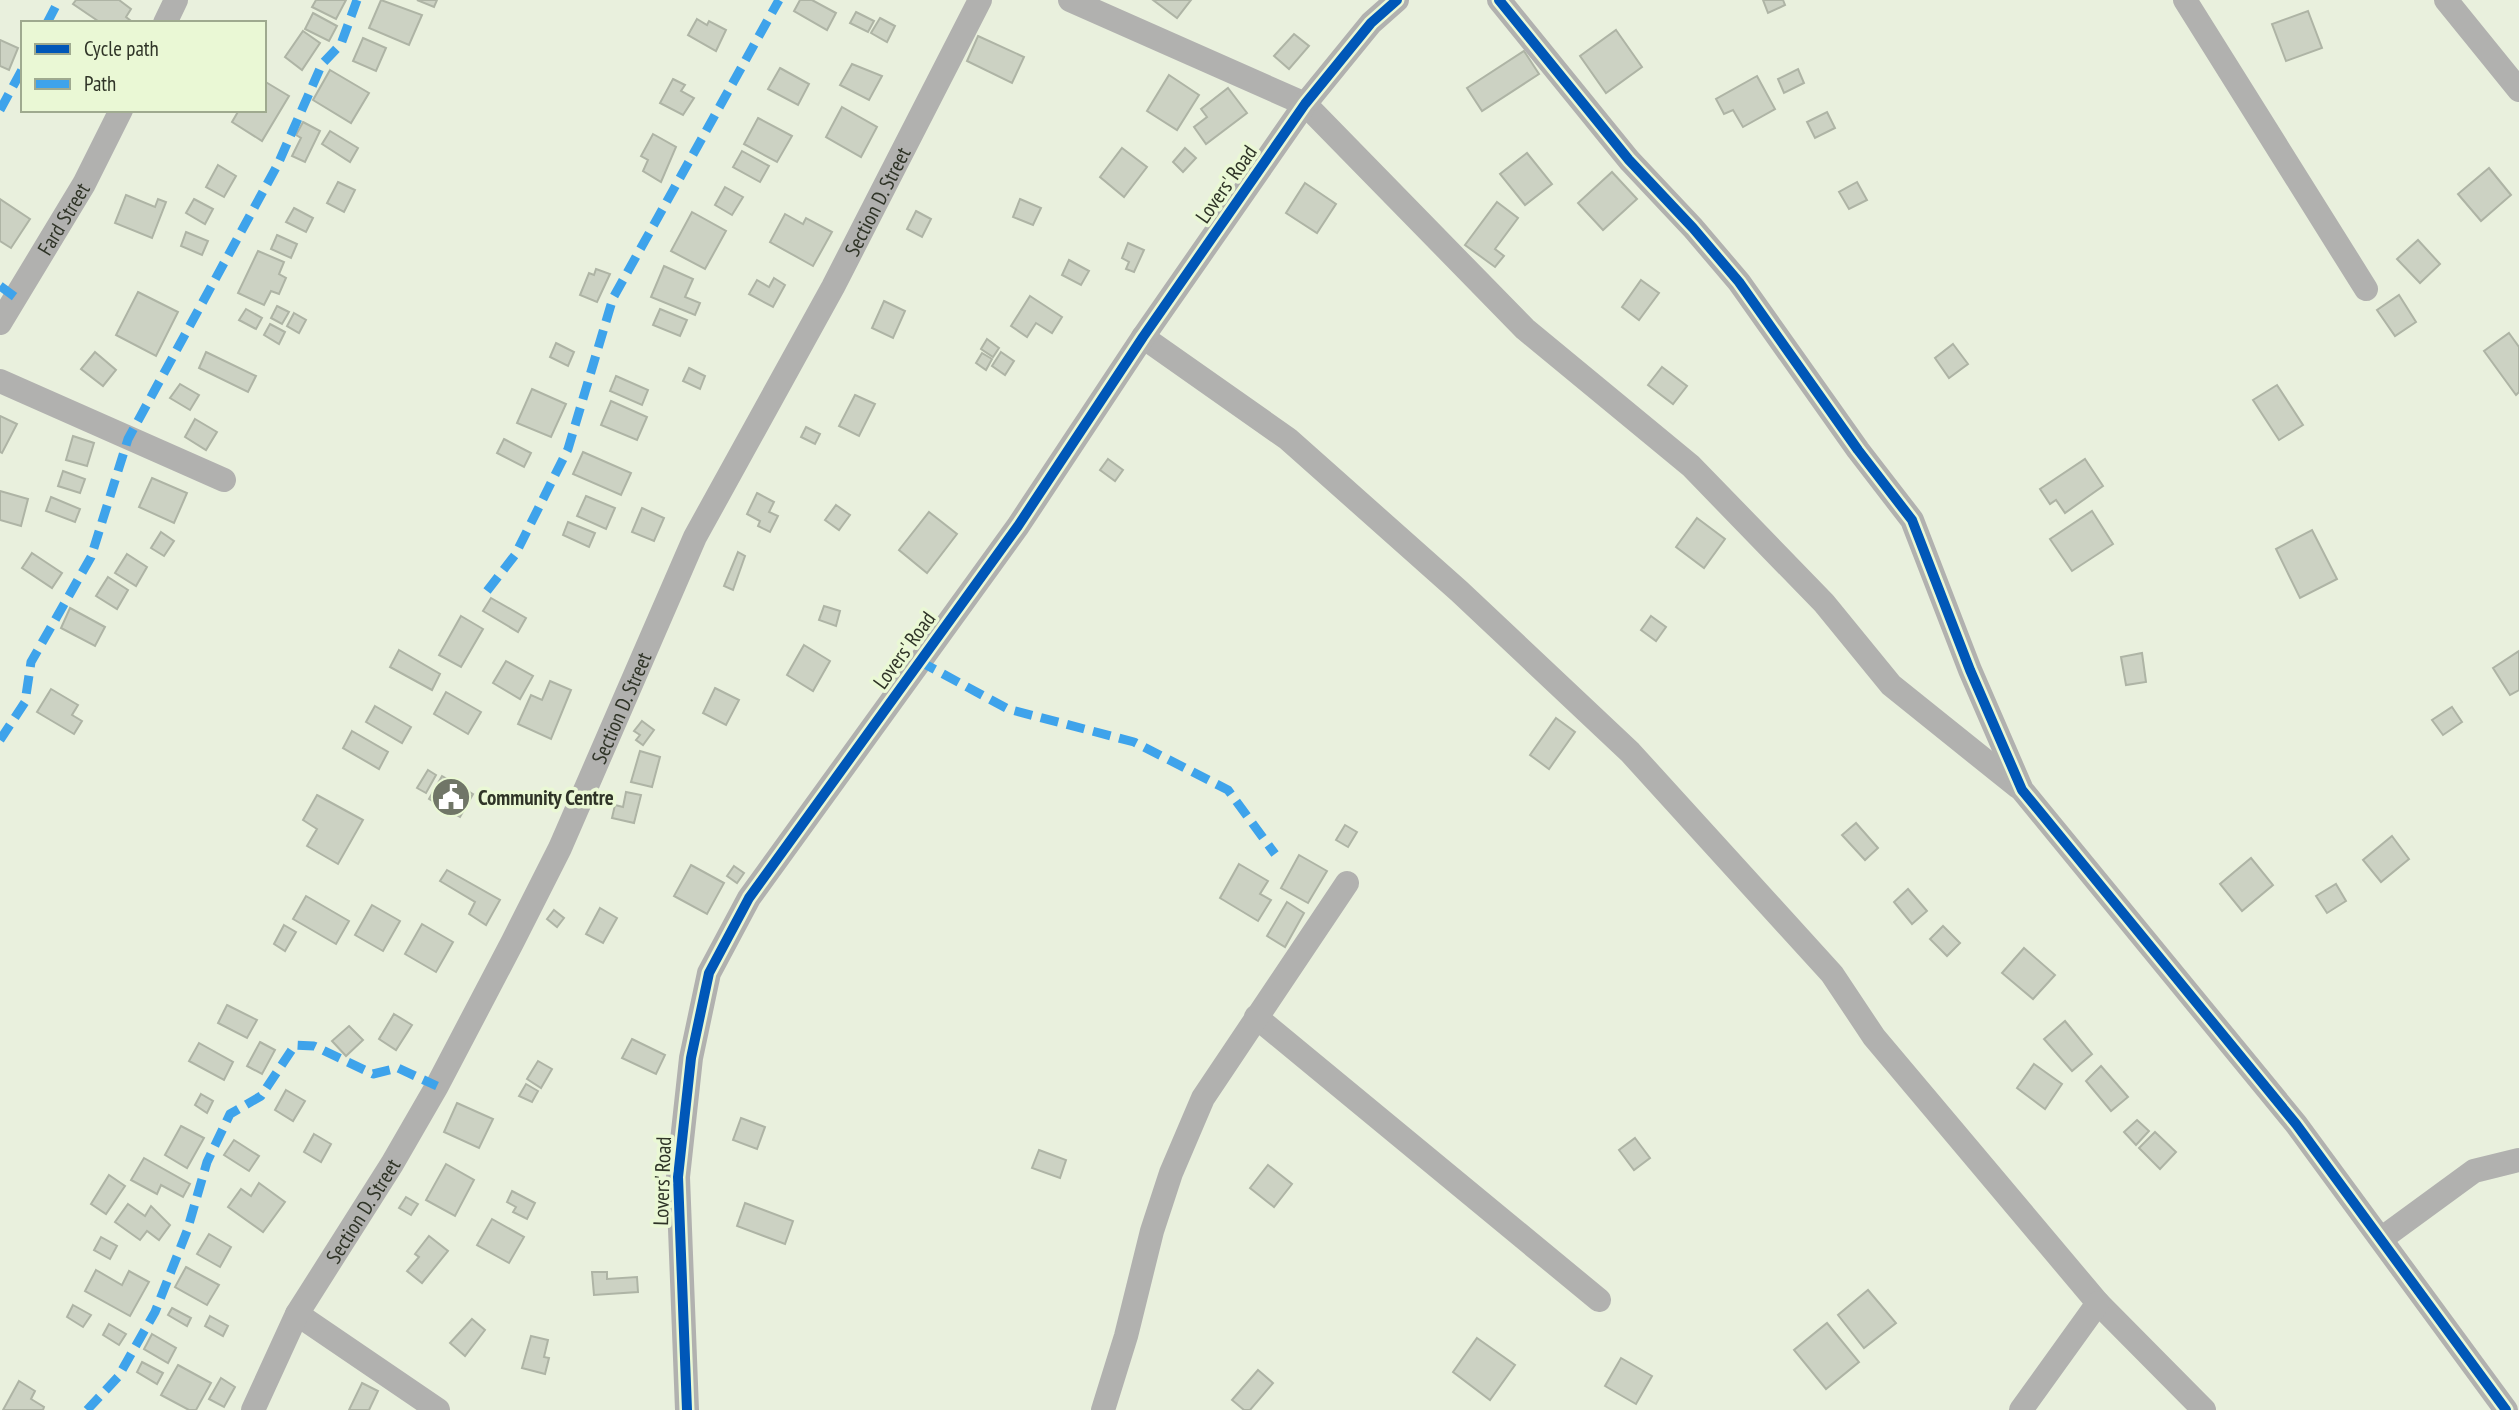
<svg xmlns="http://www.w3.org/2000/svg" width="2519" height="1410" font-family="'PT Sans Narrow',sans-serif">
<rect width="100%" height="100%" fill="#e9f0dd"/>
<!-- building -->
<g fill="#ccd2c3" stroke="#aeb4a5" stroke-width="2">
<polygon points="76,0 119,0 131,9 126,17 131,21 101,23 73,4"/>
<polygon points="316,0 346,0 336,19 312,7"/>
<polygon points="381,0 422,15 409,45 369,28"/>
<polygon points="417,0 437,0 434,7"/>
<polygon points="800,0 812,0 836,13 827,30 794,11"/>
<polygon points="1153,0 1191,0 1177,18"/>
<polygon points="1763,0 1783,0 1785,5 1768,13"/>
<polygon points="2308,11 2322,48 2286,61 2272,24"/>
<polygon points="856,12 874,21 868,32 850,23"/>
<polygon points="313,13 337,26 329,41 305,29"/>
<polygon points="880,18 895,26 887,42 871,33"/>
<polygon points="697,19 707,25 709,21 726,30 716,51 688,35"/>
<polygon points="1616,30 1642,67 1606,93 1580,56"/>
<polygon points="303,31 320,43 302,70 285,57"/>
<polygon points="1294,34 1309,46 1289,69 1274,56"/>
<polygon points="978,36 1024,57 1012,83 967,61"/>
<polygon points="363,38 386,48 376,71 353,61"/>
<polygon points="0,40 18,48 9,70 0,66"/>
<polygon points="1524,51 1539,74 1482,111 1467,88"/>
<polygon points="852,64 882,76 869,100 840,85"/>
<polygon points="780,68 809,84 798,105 768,89"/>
<polygon points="1798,69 1804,83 1784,93 1778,79"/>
<polygon points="330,70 369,93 351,123 313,100"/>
<polygon points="1169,75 1199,95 1177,130 1147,111"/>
<polygon points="1757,76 1775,109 1743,127 1733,110 1724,114 1716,99"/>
<polygon points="673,79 685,85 681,91 694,98 683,115 660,103"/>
<polygon points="264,81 289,96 262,141 232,122 239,110 264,110"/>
<polygon points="1228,88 1247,113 1206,144 1194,127 1207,117 1201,109"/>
<polygon points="842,107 877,127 861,157 826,137"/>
<polygon points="1827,112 1835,128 1815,138 1807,122"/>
<polygon points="758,118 792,136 777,162 744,144"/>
<polygon points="303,122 320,131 305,162 292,156 301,138 296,135"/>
<polygon points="330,131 358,148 350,162 322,144"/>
<polygon points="653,134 676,147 661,182 643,171 648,160 641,156"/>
<polygon points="1122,148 1147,167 1124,197 1100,177"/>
<polygon points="1185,148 1196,158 1183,172 1173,162"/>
<polygon points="742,151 769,166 760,182 733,167"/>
<polygon points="1527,153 1552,184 1525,205 1500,174"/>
<polygon points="218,165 236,176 224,197 206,187"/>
<polygon points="2489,168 2511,195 2481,221 2458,194"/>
<polygon points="1612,172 1637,199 1603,230 1578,203"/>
<polygon points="338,182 355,190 344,212 327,203"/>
<polygon points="1857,182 1867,200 1849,209 1839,192"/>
<polygon points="1305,183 1336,204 1317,233 1286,213"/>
<polygon points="725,187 743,197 732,215 715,205"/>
<polygon points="126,195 155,207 158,199 166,202 152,238 115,223"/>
<polygon points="0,199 30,219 11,248 0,241"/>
<polygon points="194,199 213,209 205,224 186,213"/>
<polygon points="1020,199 1041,208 1033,225 1013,217"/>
<polygon points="1497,202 1518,218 1495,249 1504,256 1495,267 1465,245"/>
<polygon points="294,208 313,218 306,232 286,222"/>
<polygon points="916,211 931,219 922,237 907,229"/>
<polygon points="692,212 726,231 705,269 671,251"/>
<polygon points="785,214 803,224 806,218 832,232 813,266 770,242"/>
<polygon points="186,232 208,241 202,255 181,246"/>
<polygon points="277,235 297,244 291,258 271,249"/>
<polygon points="2418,240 2440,264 2420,283 2397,259"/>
<polygon points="1128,243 1144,250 1134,272 1126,269 1129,262 1122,258"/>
<polygon points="258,251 284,262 279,274 286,278 279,294 271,291 264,305 238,293"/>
<polygon points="1069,260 1089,271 1081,285 1062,275"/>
<polygon points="664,266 693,279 685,297 700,303 695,315 651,297"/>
<polygon points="596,269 610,274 597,302 580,295 589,273 594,275"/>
<polygon points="774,278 785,285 773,307 749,294 757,280 769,287"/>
<polygon points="1641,280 1659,293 1639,320 1622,307"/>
<polygon points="138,292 178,312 156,356 116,335"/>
<polygon points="2399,295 2416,322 2395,336 2377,310"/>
<polygon points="1030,296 1062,317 1052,333 1036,323 1027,337 1011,326"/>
<polygon points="884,301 905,311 893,338 872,328"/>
<polygon points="277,306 289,312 282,324 271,318"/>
<polygon points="246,309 262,318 256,329 239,320"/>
<polygon points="660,309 687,320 680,336 653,325"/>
<polygon points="294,313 306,320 299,333 287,326"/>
<polygon points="270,324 285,332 279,344 264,335"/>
<polygon points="2509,333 2519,347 2519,392 2516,395 2484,351"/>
<polygon points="987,339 999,348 993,357 981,349"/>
<polygon points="556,343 574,352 568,366 550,357"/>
<polygon points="1953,344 1968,364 1949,378 1935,358"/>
<polygon points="95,352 116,370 103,386 81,369"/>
<polygon points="206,352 256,376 248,392 199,368"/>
<polygon points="1001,352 1014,361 1005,375 992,366"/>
<polygon points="982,353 992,359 986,370 976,363"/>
<polygon points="1662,367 1687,386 1673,404 1648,385"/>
<polygon points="689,368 705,376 700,389 683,381"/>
<polygon points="616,376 648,390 642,405 610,391"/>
<polygon points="180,384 199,395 190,410 170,398"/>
<polygon points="2277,385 2303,425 2279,440 2253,400"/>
<polygon points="532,389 566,404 551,437 517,423"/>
<polygon points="855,395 875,404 859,436 839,426"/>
<polygon points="611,401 647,417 637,440 601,425"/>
<polygon points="0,416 17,424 2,453 0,452"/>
<polygon points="195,419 217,432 206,450 185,437"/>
<polygon points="806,427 820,434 815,444 801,437"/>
<polygon points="73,436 94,443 87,466 66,460"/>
<polygon points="504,439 531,453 524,467 497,453"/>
<polygon points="583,452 631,473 621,495 573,474"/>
<polygon points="1108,459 1123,470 1115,481 1100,470"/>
<polygon points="2085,459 2103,486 2065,513 2056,500 2050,504 2040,489"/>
<polygon points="63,471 85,479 80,493 58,486"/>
<polygon points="152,478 187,493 174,523 139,507"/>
<polygon points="0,491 28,499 21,526 0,520"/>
<polygon points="757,493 774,502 769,512 778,516 770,532 758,526 760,521 747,514"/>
<polygon points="586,496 615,508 606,529 577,516"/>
<polygon points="51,497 80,509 75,522 46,511"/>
<polygon points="836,505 850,515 839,530 825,520"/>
<polygon points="642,508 664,518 654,541 632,532"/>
<polygon points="2092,511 2113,544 2072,571 2050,539"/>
<polygon points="929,512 957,534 927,573 899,550"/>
<polygon points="1697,518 1725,539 1704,568 1676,547"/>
<polygon points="568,522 595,533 589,547 563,535"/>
<polygon points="2312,530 2337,579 2300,598 2276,549"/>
<polygon points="161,532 174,541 164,556 151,548"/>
<polygon points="738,552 745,556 733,590 724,586"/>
<polygon points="32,553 62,573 52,588 22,568"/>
<polygon points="127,554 147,567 136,586 115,573"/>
<polygon points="108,577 128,590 117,609 96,596"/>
<polygon points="491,598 526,618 518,632 483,611"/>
<polygon points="824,606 840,611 836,626 819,620"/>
<polygon points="70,608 105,627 95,646 61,628"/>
<polygon points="461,616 483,629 461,667 439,655"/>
<polygon points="1651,616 1666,627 1656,641 1641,630"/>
<polygon points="804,645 830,661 813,691 787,675"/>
<polygon points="399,650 440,674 432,690 390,667"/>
<polygon points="2519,651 2519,690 2510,695 2493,668"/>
<polygon points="2142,653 2146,682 2126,685 2121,657"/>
<polygon points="506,661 533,676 520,699 493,683"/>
<polygon points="550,681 571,690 551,739 518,724 531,695 542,700"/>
<polygon points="715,688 739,700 726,725 703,713"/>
<polygon points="51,689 78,705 72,715 82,721 74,734 37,712"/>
<polygon points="446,692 481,712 468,734 434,714"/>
<polygon points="375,706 411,727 402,743 366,722"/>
<polygon points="2452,707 2462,722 2443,735 2432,720"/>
<polygon points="1556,718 1575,732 1549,769 1530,755"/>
<polygon points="642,721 654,730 643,745 636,740 640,735 634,731"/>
<polygon points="352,731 388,752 379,769 343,748"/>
<polygon points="640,751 660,757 652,787 631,782"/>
<polygon points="428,770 436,775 426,793 417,788"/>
<polygon points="442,776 473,794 460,817 429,799"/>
<polygon points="626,792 641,795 634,823 612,818 615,805 623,807"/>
<polygon points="317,795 363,820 338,864 307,846 317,829 303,820"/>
<polygon points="1856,823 1878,848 1865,860 1842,835"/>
<polygon points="1345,825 1357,832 1348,847 1336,840"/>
<polygon points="2392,836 2409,859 2381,882 2363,860"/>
<polygon points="1299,855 1327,871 1308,903 1281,888"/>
<polygon points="2251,858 2273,885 2242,911 2220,884"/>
<polygon points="1239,864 1268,881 1260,894 1271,900 1258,921 1220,898"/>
<polygon points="691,865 724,883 707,914 674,896"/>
<polygon points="734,866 744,873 737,883 727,876"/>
<polygon points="447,870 500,900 486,925 469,914 475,902 440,881"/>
<polygon points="2336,884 2346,901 2327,913 2316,896"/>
<polygon points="1908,889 1927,911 1912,924 1894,902"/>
<polygon points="306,896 349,921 336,944 293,919"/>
<polygon points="1287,902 1304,913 1285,947 1267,936"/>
<polygon points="372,905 400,921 383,951 355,935"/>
<polygon points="600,908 617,918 603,943 586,934"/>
<polygon points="554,910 564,918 557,927 547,919"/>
<polygon points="422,924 453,942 436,972 405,954"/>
<polygon points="284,925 296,932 285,951 274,944"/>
<polygon points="1943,926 1960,943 1947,956 1930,939"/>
<polygon points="2024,948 2055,975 2033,999 2002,973"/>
<polygon points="227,1005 257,1020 247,1038 218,1023"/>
<polygon points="394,1014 412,1025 396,1050 379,1039"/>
<polygon points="2065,1021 2092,1054 2072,1071 2044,1039"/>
<polygon points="349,1026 363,1040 346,1056 332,1041"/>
<polygon points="632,1039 665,1055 656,1074 622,1058"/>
<polygon points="260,1042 275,1050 262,1074 247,1066"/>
<polygon points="199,1043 233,1062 224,1080 189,1061"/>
<polygon points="538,1061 552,1069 541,1088 527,1079"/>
<polygon points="2034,1064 2062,1084 2045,1109 2017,1088"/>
<polygon points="2101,1066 2128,1097 2111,1111 2086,1081"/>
<polygon points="526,1084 538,1091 532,1102 519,1096"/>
<polygon points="286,1090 305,1101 293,1121 275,1110"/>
<polygon points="201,1094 213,1101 207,1113 195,1105"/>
<polygon points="457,1103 493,1119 479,1148 444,1132"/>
<polygon points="741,1118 765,1127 757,1149 733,1140"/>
<polygon points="2137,1120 2149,1131 2136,1145 2124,1132"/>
<polygon points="181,1126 204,1138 187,1168 165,1155"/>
<polygon points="2155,1132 2176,1152 2160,1169 2139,1148"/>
<polygon points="314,1134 331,1144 321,1162 304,1152"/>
<polygon points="1635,1138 1650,1158 1634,1170 1619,1150"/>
<polygon points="234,1140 259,1156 249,1171 224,1155"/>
<polygon points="1039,1150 1066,1160 1060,1178 1032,1168"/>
<polygon points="144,1158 190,1184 183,1197 161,1185 157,1194 131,1180"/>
<polygon points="446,1164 474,1180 455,1216 426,1200"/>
<polygon points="1268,1165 1292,1184 1274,1207 1250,1188"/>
<polygon points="109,1175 125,1186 106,1214 91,1204"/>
<polygon points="259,1183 285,1202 263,1232 228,1207 241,1189 251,1196"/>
<polygon points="512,1191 535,1203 527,1219 513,1212 516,1207 507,1202"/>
<polygon points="406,1197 418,1204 411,1215 399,1208"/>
<polygon points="745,1203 793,1221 785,1244 737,1226"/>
<polygon points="128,1204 145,1216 151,1206 170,1225 159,1240 147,1231 140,1240 115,1222"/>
<polygon points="492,1219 524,1237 509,1263 477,1245"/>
<polygon points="209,1234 231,1247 220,1267 197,1254"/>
<polygon points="429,1236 448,1251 422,1283 407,1271 419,1257 415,1254"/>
<polygon points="101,1237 117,1246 110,1259 94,1250"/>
<polygon points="186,1267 219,1285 207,1305 175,1287"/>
<polygon points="96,1270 122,1285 129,1271 149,1282 130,1316 85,1291"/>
<polygon points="592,1272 607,1272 607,1279 637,1277 638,1292 594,1295"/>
<polygon points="1868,1290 1896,1323 1864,1348 1838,1315"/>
<polygon points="73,1305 91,1315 83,1327 67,1317"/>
<polygon points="172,1308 191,1318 187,1326 168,1315"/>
<polygon points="210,1316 228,1326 223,1336 205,1326"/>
<polygon points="472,1319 485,1330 465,1356 450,1343"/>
<polygon points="1827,1323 1859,1362 1826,1389 1794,1350"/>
<polygon points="109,1324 126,1334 119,1345 103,1335"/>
<polygon points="152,1334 176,1348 168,1363 144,1349"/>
<polygon points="531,1336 548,1340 544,1357 549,1358 545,1374 522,1368"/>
<polygon points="1477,1338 1515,1365 1490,1400 1453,1372"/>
<polygon points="1621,1358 1652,1376 1636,1404 1605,1386"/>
<polygon points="142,1362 163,1373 157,1384 137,1372"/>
<polygon points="178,1365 211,1383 196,1410 189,1410 161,1395"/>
<polygon points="1258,1370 1273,1383 1250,1410 1244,1410 1232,1400"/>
<polygon points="221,1378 235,1387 224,1407 209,1399"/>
<polygon points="19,1381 35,1391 31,1399 44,1407 43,1410 3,1410"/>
<polygon points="362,1383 378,1391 369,1410 349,1410"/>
</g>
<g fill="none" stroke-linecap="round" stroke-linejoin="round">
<!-- street -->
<g stroke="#b1b1af" stroke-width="24">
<polyline points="1070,0 1305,104 1525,329 1691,466 1824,603 1891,685 2018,787"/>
<polyline points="1499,0 1629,160 1693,228 1739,282 1858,450 1912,520 1970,670 2022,790 2296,1124 2506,1410"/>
<polyline points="2185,0 2366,289"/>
<polyline points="2446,0 2519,90"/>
<polyline points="165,23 176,0"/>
<path id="s1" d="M0 323 84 184 121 110"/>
<polyline points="1143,337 1288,439 1459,591 1630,752 1832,974 1874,1037 2098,1303 2204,1410"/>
<polyline points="0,381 224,480"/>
<polyline points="1256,1017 1599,1300"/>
<polyline points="2381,1239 2474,1171 2519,1160"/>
<polyline points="297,1314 438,1410"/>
<path id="s2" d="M253 1410 297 1314 392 1164 437 1086 513 941 560 848 695 537 833 287 980 0"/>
<polyline points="687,1410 678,1177 691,1058 709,973 749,898 1018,526 1143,337 1305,104 1371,23 1397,0"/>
<polyline points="1103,1410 1126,1336 1152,1231 1171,1173 1203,1098 1347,883"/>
<polyline points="2021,1410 2098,1303"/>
</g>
<!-- quiet -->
<g stroke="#3ea3eb" stroke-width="9" stroke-dasharray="18 9" stroke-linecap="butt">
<polyline points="47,23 59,0"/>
<polyline points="0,110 23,68"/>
<polyline points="0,286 15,297"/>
<polyline points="487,591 515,555 568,449 613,298 779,0"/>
<polyline points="919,661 1008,709 1134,742 1228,790 1275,854"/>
<polyline points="0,740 25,702 31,662 91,557 128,439 278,164 322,64 341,44 357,0"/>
<polyline points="87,1410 118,1377 155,1312 187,1231 207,1162 230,1114 261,1096 295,1045 314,1046 373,1074 398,1068 437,1086"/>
</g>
<!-- cycleway casing -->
<g stroke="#eaf8d5" stroke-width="15">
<g id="cycleway">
<polyline points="1499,0 1629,160 1693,228 1739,282 1858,450 1912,520 1970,670 2022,790 2296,1124 2506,1410"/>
<polyline points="687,1410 678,1177 691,1058 709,973 749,898 1018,526 1143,337 1305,104 1371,23 1397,0"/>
</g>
</g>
<!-- cycleway -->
<use href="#cycleway" stroke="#0057b8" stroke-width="10"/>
</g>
<!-- icons -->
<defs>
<g id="civic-disc" transform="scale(2.0125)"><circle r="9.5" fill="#707667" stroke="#eaf8d5"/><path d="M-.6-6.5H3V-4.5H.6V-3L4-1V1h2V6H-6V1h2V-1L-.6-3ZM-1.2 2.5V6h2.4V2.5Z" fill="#fff"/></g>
</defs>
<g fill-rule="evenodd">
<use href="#civic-disc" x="451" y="797"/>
</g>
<g text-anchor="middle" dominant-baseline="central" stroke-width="7" stroke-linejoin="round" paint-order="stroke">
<!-- street labels -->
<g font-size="21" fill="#2f3427" stroke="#eaf8d5">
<text transform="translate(1226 184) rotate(-55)">Lovers' Road</text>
<text stroke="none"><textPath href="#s2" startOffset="1362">Section D. Street</textPath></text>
<text stroke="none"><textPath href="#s1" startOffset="122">Fard Street</textPath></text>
<text transform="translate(904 650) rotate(-54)">Lovers' Road</text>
<text stroke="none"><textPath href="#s2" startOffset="794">Section D. Street</textPath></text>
<text transform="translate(662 1181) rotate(-88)">Lovers' Road</text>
<text stroke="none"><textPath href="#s2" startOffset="228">Section D. Street</textPath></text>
</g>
<!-- poi labels -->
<g font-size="21" font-weight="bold" fill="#2f3427" stroke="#eaf8d5" text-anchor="start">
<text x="478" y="797">Community Centre</text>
</g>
</g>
<!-- legend -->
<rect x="21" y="21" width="245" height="91" fill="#eaf8d5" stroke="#9faa8f" stroke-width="2"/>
<rect x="35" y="44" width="35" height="10" fill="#0057b8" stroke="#9faa8f" stroke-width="2"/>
<text x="84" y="56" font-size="21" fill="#2f3427">Cycle path</text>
<rect x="35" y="79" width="35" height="10" fill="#3ea3eb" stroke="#9faa8f" stroke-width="2"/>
<text x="84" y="91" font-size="21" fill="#2f3427">Path</text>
</svg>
